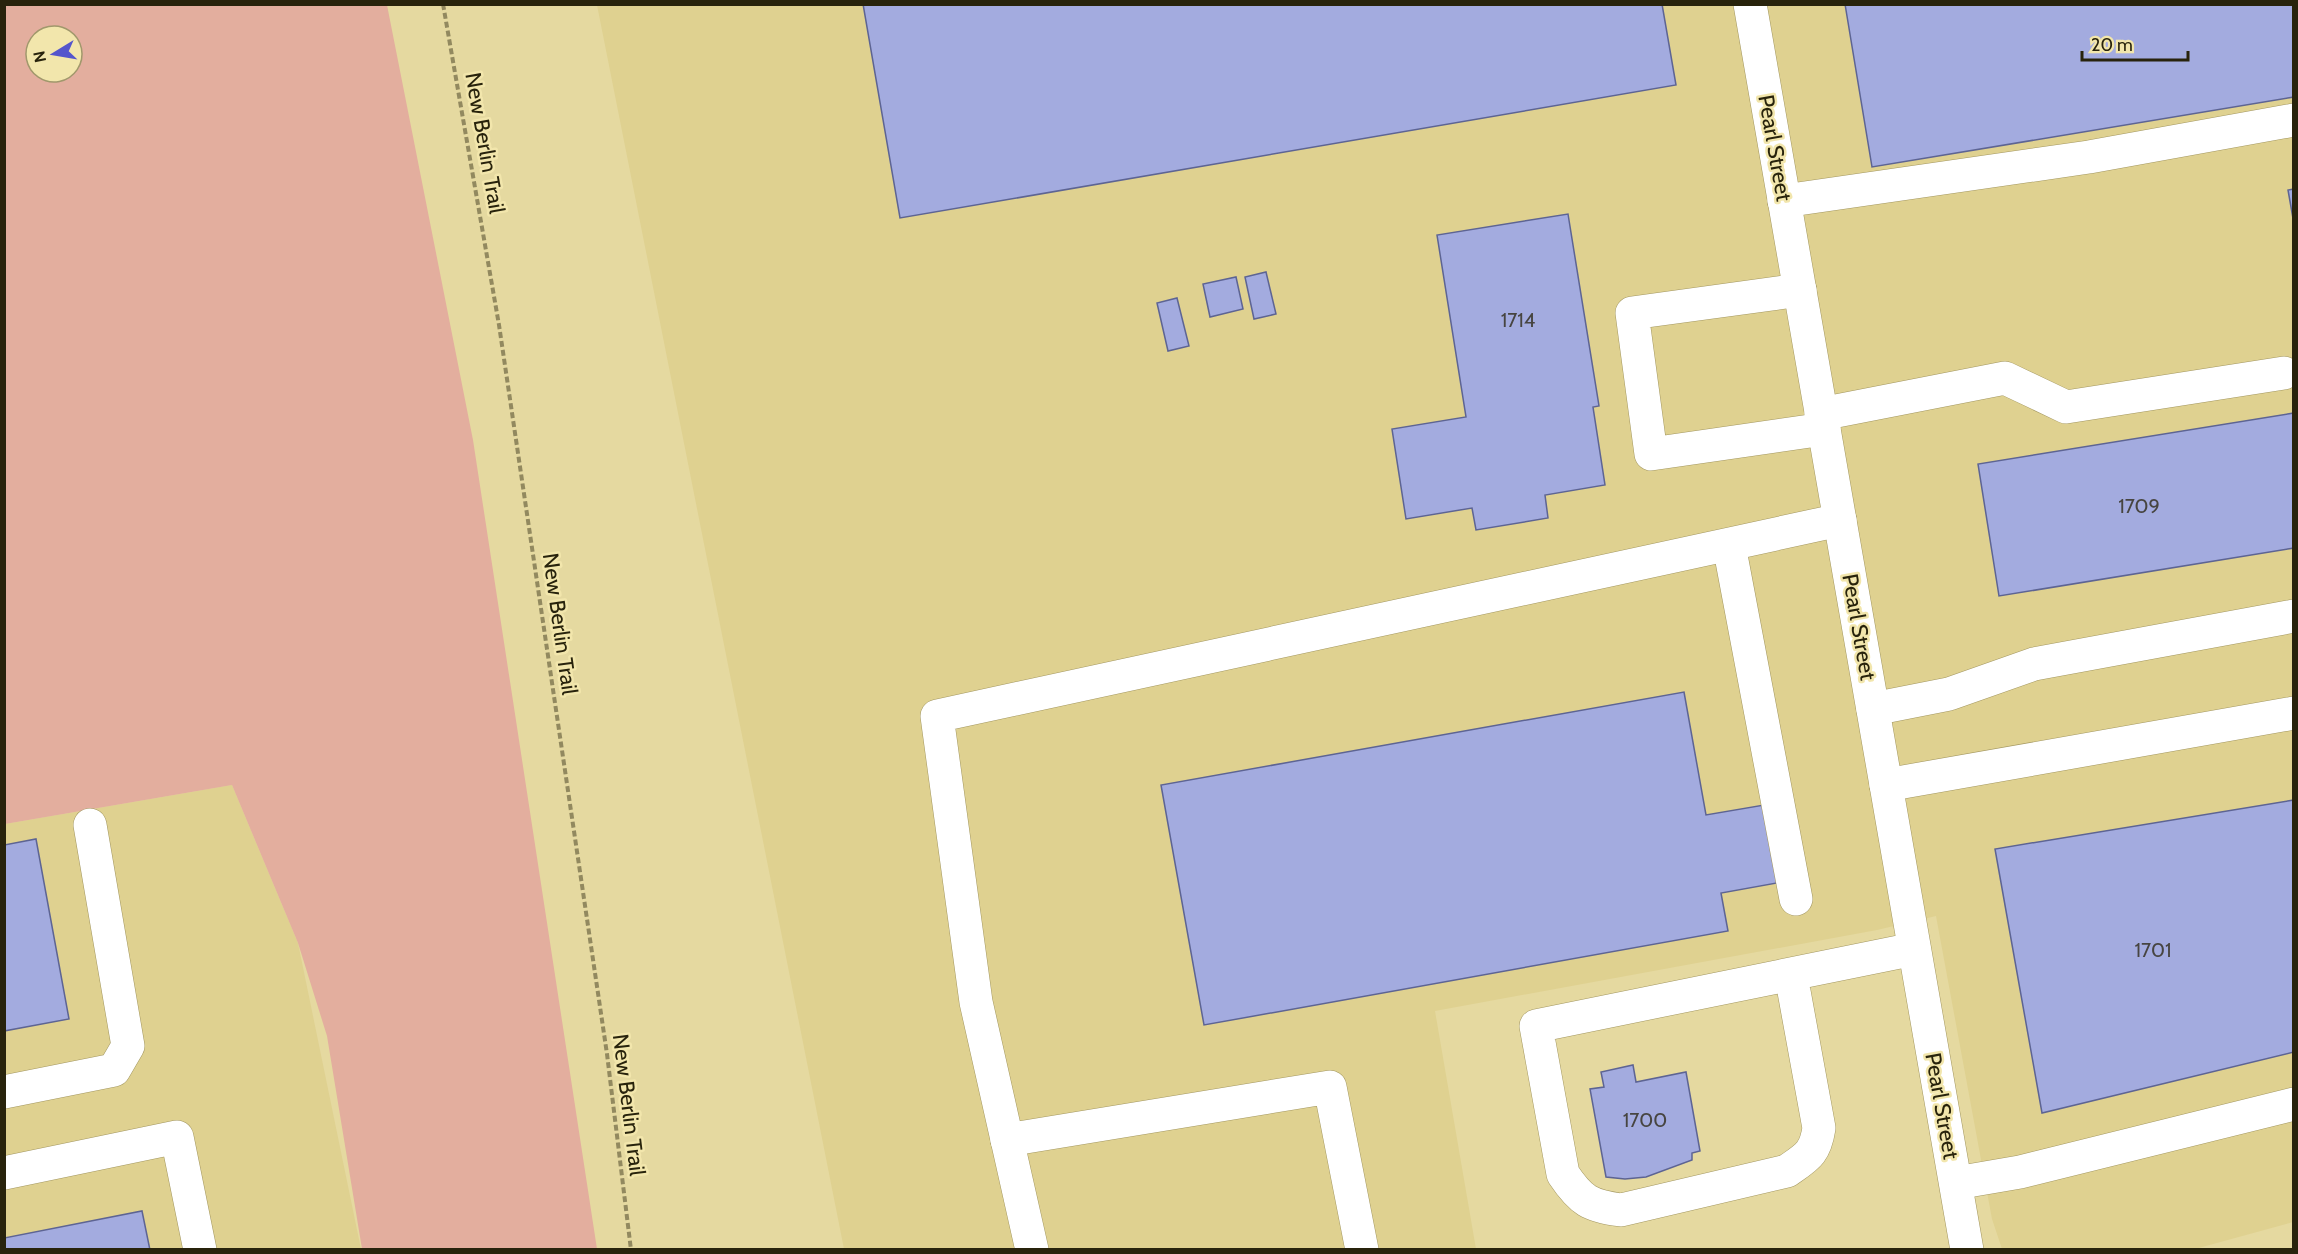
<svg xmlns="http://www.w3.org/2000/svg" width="2298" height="1254" font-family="Cabin,sans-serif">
<rect width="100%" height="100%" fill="#e5d9a0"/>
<!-- built -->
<g fill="#dfd190">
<polygon points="597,5 2293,5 2293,1222 2195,1249 2002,1249 1992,1219 1936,916 1877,930 1435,1011 1476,1249 844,1249"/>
<polygon points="232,785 298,943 361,1249 5,1250 5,824"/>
</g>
<!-- green -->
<path fill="#e3ae9e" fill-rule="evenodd" d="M5 5H387L473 440 597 1249H362L327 1036 298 943 232 785 5 824ZM36 36H72V72H36Z"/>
<!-- building -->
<g fill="#a3abdf" stroke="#5d6493" stroke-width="1.5">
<polygon points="863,4 1662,4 1676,85 900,218"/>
<polygon points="1845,4 2294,4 2294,97 1872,167"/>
<polygon points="2294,189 2294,224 2288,190"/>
<polygon points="1568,214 1599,406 1593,407 1605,485 1545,495 1548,518 1476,530 1472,508 1406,519 1392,429 1466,417 1437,235"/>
<polygon points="1266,272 1276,314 1254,319 1245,277"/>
<polygon points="1236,277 1243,309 1210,317 1203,284"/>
<polygon points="1177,298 1189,346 1168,351 1157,303"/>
<polygon points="2294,413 2294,548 1999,596 1978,464"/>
<polygon points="1684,692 1706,815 1764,805 1777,883 1721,893 1728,931 1204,1025 1161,785"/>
<polygon points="2294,800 2294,1052 2042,1113 1995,849"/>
<polygon points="36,839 69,1019 4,1031 4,845"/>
<polygon points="1633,1065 1636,1082 1686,1072 1700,1151 1692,1153 1692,1160 1646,1177 1625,1179 1606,1177 1590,1089 1604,1087 1601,1072"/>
<polygon points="142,1211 150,1250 4,1250 4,1238"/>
</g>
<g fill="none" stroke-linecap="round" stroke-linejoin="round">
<!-- minor casing -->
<g stroke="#a39760" stroke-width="34">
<g id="minor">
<polyline points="1750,4 1967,1250"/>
<polyline points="1784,201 2089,157 2294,120"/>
<polyline points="1800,290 1632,313 1651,454 1824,429"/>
<polyline points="1821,414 2005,378 2066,407 2284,373"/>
<polyline points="1729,545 1796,899"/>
<polyline points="1873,709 1949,694 2034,664 2294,616"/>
<polyline points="1886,785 2294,713"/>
<path d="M1791 975 1819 1128C1815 1154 1807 1157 1787 1171L1621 1210C1590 1206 1581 1201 1563 1174L1536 1026 1914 949"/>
<polyline points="4,1092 114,1070 128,1046 90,825"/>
<polyline points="1007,1140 1330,1087 1362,1250"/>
<polyline points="4,1173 177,1137 200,1250"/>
<polyline points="1956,1183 2020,1172 2294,1104"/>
<polyline points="1032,1250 976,1002 937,716 1840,520"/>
</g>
</g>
<!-- path -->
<polyline stroke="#92895f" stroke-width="4" stroke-dasharray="6 3" stroke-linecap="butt" points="443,4 499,325 607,1054 631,1250"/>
<!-- minor -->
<use href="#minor" stroke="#fff" stroke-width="33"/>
</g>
<g text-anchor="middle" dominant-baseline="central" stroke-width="5" stroke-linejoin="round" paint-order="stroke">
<!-- number labels -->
<g font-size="20" fill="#474541">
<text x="1518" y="320">1714</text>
<text x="2139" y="506">1709</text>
<text x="2153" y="950">1701</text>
<text x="1645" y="1120">1700</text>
</g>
<!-- street labels -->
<g font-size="22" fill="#28230c" stroke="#f2e6ac">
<text transform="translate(485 143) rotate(80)">New Berlin Trail</text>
<text transform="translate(1775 148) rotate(80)">Pearl Street</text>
<text transform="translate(560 624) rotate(82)">New Berlin Trail</text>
<text transform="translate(1859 627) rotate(80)">Pearl Street</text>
<text transform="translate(629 1105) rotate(83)">New Berlin Trail</text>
<text transform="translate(1942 1106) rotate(80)">Pearl Street</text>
</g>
</g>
<!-- border -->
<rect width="2298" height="1254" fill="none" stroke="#28230c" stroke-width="12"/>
<!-- north arrow -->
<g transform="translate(54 54) rotate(259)"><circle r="28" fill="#f2e6ac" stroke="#a1986c" stroke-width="1.5"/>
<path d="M0-4.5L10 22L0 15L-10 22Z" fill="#5455cc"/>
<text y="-9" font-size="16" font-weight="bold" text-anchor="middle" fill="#28230c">N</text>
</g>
<!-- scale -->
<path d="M2082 51v9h106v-9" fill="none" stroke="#28230c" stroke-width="3"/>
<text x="2091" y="51" font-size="18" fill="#28230c" stroke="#f2e6ac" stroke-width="4.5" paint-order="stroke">20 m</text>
</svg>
